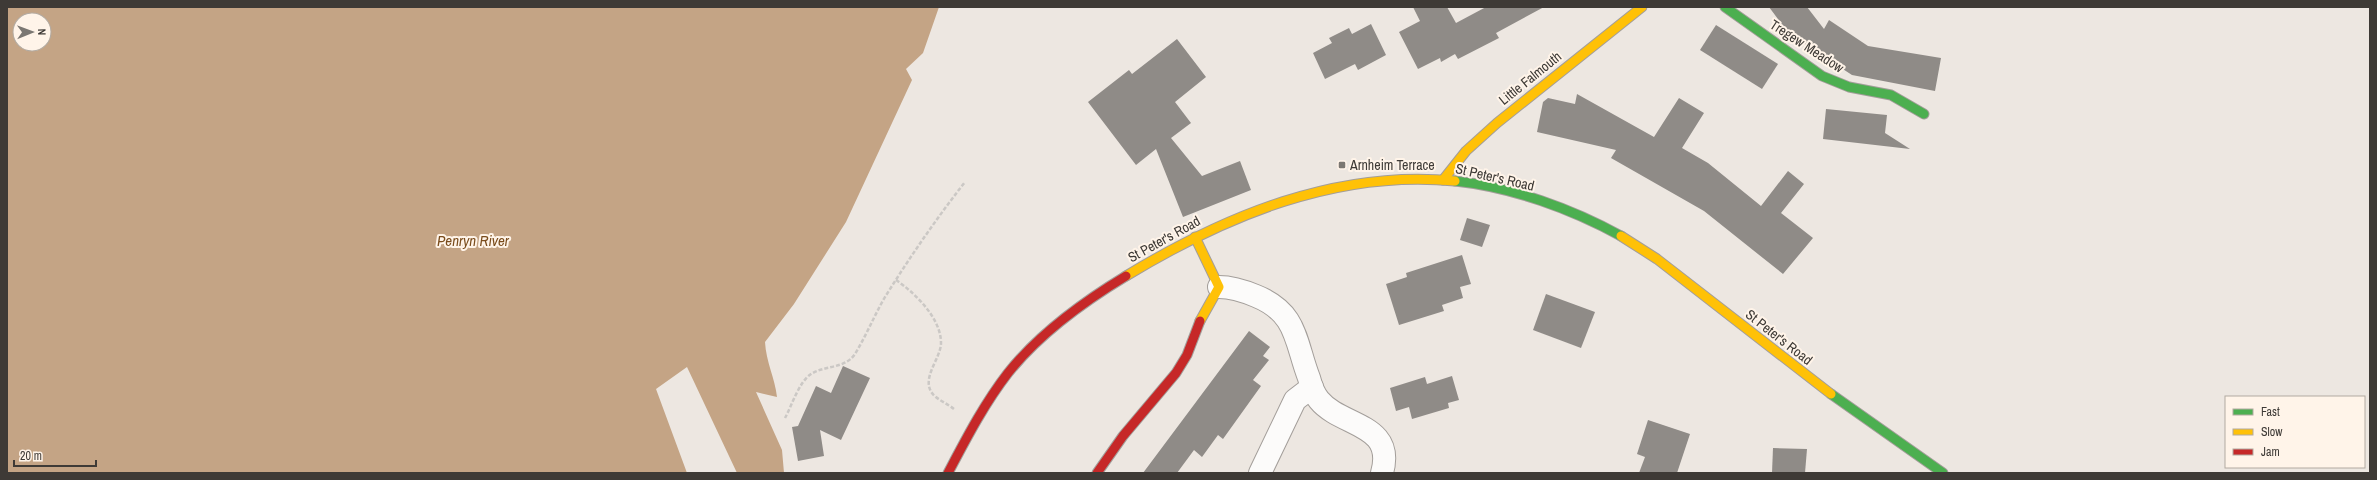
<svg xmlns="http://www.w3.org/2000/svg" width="2377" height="480" font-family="'Archivo Narrow',sans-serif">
<rect width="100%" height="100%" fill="#ede7e1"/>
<!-- water -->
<path fill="#c4a485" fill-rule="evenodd" d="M7 7H939L923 53 906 69 912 80 846 222 794 304 765 342C766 362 775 378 777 397L756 392 782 450 784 473H737L687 367 656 389 687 473H7ZM20 20H44V44H20Z"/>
<!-- building -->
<g fill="#8f8b87">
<polygon points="1413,7 1447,7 1456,23 1486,7 1544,7 1496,33 1499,38 1458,59 1455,54 1441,62 1440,58 1418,69 1399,32 1420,21"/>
<polygon points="1769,7 1807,7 1824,29 1829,20 1868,46 1941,58 1935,91 1852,75 1789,34"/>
<polygon points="1371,24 1386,55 1358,70 1355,64 1325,79 1313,53 1332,43 1329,38 1349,28 1352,34"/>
<polygon points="1716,25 1778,64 1762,89 1700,50"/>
<polygon points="1177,39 1206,77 1175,102 1191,123 1171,138 1202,176 1240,161 1251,190 1183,217 1156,149 1136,165 1088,102 1129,70 1132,74"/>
<polygon points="1577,94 1654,137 1679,98 1704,113 1682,148 1708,163 1761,206 1788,171 1804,184 1781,213 1813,238 1783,274 1704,211 1611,158 1616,150 1537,132 1543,102 1548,98 1575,104"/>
<polygon points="1826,109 1887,115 1885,133 1910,149 1823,139"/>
<polygon points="1467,218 1490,225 1482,247 1460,240"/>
<polygon points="1462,255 1471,284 1460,287 1463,298 1442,305 1444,311 1399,325 1386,284 1407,277 1406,273"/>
<polygon points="1546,294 1595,312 1581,348 1533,330"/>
<polygon points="1249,331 1270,347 1263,356 1269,360 1253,380 1261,386 1223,439 1218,435 1202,457 1194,450 1177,473 1143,473"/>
<polygon points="843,366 870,378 841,440 820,430 824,456 798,461 792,427 798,426 816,386 831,393"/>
<polygon points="1452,376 1459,400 1448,403 1449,408 1412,419 1409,407 1396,411 1390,388 1425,377 1427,384"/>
<polygon points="1648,420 1690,434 1677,473 1639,473 1645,457 1637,454"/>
<polygon points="1773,448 1807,449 1805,473 1772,473"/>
</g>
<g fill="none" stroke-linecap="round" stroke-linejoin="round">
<!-- street casing -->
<g stroke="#a39e9a" stroke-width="24">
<g id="street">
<path d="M1219 287C1232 287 1244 291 1256 296 1298 313 1295 342 1309 378 1311 386 1314 394 1319 400 1341 427 1396 423 1382 473"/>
<polyline points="1260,473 1295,400 1312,387"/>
</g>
</g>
<!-- fast casing -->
<g stroke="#a39e9a" stroke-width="11">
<g id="fast">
<polyline points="1725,7 1822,76 1849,87 1891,95 1924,114"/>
<path d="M1455 181C1512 187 1572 209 1621 236"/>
<polyline points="1831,394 1943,473"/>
</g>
</g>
<!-- slow casing -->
<g stroke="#a39e9a" stroke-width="11">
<g id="slow">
<polyline points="1443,180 1466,151 1497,123 1642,7"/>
<polyline points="1621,236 1657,259 1831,394"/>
<polyline points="1195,237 1219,287 1200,321"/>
<path d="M1126 276C1225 216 1337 169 1455 181"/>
</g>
</g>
<!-- jam casing -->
<g stroke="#a39e9a" stroke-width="11">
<g id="jam">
<path d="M948 473C966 439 984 404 1008 373 1039 334 1083 302 1126 276"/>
<polyline points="1097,473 1123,436 1176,373 1187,355 1200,321"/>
</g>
</g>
<!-- path -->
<g stroke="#cbc8c5" stroke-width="2.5" stroke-dasharray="4 2" stroke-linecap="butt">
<path d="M896 280C915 293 941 318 941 343 941 358 921 378 932 393 936 399 948 404 954 409"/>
<path d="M785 418C792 405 799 382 811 374 825 365 845 369 855 354 866 336 874 316 885 297 910 257 936 219 965 182"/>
</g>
<!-- street -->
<use href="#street" stroke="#fcfbfa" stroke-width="22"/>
<!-- fast -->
<use href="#fast" stroke="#4caf50" stroke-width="9"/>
<!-- slow -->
<use href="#slow" stroke="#ffc107" stroke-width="9"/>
<!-- jam -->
<use href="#jam" stroke="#c62828" stroke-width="9"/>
</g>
<!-- markers -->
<rect fill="#7b7772" stroke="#fff4e9" stroke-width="1.5" x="1338" y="161" width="8" height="8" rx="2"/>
<g text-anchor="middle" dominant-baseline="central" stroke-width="4" stroke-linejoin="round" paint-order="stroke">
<!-- street labels -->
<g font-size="14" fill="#3e3a36" stroke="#fff4e9">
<text transform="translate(1807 46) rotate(33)">Tregew Meadow</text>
<text transform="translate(1530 78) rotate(-39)">Little Falmouth</text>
<text transform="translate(1495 177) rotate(13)">St Peter's Road</text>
<text transform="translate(1164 239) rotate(-29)">St Peter's Road</text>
<text transform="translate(1779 337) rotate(38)">St Peter's Road</text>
</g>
<!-- poi labels -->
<g font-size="14" fill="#3e3a36" stroke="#fff4e9" text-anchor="start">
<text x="1350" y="165">Arnheim Terrace</text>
</g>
<!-- water labels -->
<g font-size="15" font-style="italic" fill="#7a4c1c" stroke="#fff4e9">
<text x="473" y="240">Penryn River</text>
</g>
</g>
<!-- border -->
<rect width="2377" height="480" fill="none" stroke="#3e3a36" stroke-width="16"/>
<!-- legend -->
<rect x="2225" y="396" width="140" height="72" fill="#fff4e9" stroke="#b2aaa1"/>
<rect x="2233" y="409" width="20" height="6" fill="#4caf50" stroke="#b2aaa1"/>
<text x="2261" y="416" font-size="12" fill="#3e3a36">Fast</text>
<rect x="2233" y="429" width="20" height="6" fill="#ffc107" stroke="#b2aaa1"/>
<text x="2261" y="436" font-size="12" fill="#3e3a36">Slow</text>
<rect x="2233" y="449" width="20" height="6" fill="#c62828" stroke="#b2aaa1"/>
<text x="2261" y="456" font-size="12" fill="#3e3a36">Jam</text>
<!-- north arrow -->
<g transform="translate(32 32) rotate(89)"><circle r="19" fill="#fff4e9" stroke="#b2aaa1"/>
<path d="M0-3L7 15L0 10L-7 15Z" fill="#7b7772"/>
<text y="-6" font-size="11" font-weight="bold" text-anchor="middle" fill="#3e3a36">N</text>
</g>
<!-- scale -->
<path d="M14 460v6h82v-6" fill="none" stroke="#3e3a36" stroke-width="2"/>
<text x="20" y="460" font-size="12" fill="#3e3a36" stroke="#fff4e9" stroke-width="3" paint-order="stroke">20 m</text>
</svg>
